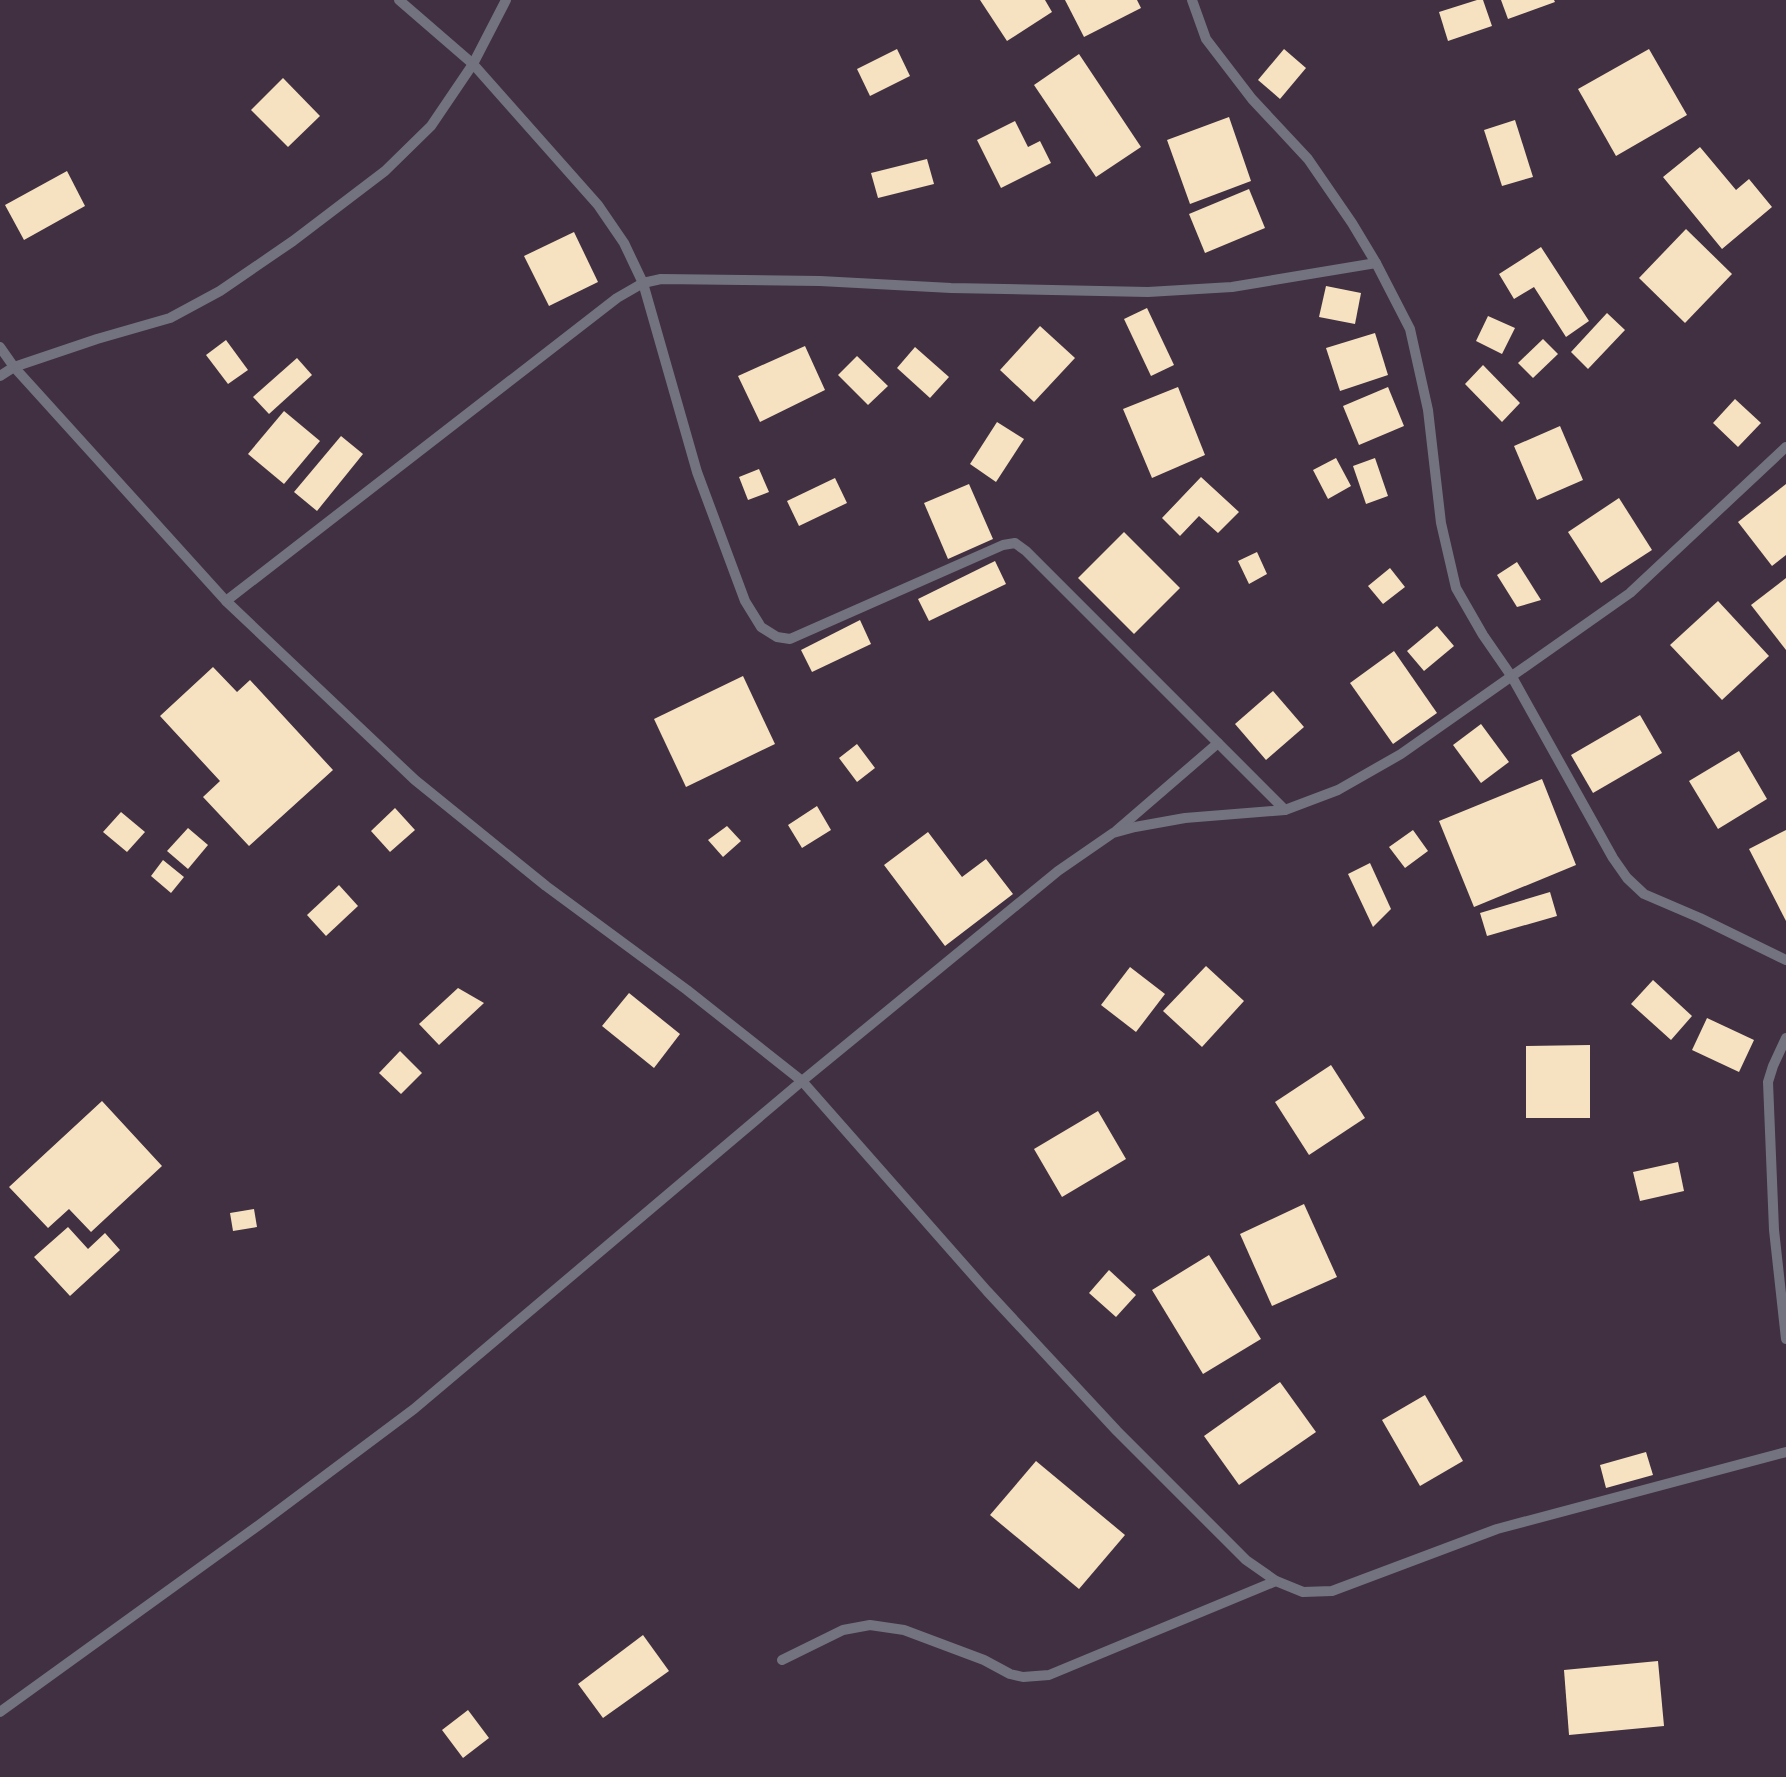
<svg xmlns="http://www.w3.org/2000/svg" width="1786" height="1777" font-family="'Fira Sans',sans-serif">
<rect width="100%" height="100%" fill="#413041"/>
<!-- building -->
<g fill="#f6e1c0">
<polygon points="980,0 1045,0 1052,12 1007,41"/>
<polygon points="1065,0 1137,0 1141,8 1084,37"/>
<polygon points="1477,0 1483,0 1492,26 1448,41 1439,12"/>
<polygon points="1501,0 1554,0 1555,2 1508,19"/>
<polygon points="897,49 910,76 870,96 857,69"/>
<polygon points="1284,49 1306,68 1280,99 1258,80"/>
<polygon points="1649,49 1687,115 1616,156 1578,89"/>
<polygon points="1079,54 1141,147 1096,177 1034,85"/>
<polygon points="283,78 320,116 288,147 251,110"/>
<polygon points="1229,117 1251,181 1190,204 1167,140"/>
<polygon points="1515,120 1533,177 1502,186 1484,130"/>
<polygon points="1015,121 1028,147 1040,141 1051,163 1001,188 977,140"/>
<polygon points="1700,147 1736,190 1749,179 1772,207 1722,249 1663,177"/>
<polygon points="927,159 934,184 878,198 871,173"/>
<polygon points="67,171 85,206 24,240 5,205"/>
<polygon points="1249,189 1265,228 1205,253 1189,214"/>
<polygon points="1686,229 1732,274 1685,323 1639,278"/>
<polygon points="574,232 598,282 549,306 524,256"/>
<polygon points="1541,247 1589,321 1566,337 1534,287 1514,299 1499,274"/>
<polygon points="1326,286 1361,293 1355,324 1319,317"/>
<polygon points="1147,308 1174,365 1151,376 1124,319"/>
<polygon points="1607,313 1625,330 1588,369 1571,352"/>
<polygon points="1488,316 1515,328 1502,354 1476,341"/>
<polygon points="1040,326 1075,358 1034,402 1000,370"/>
<polygon points="1375,333 1388,375 1340,391 1326,348"/>
<polygon points="1543,339 1558,354 1533,378 1518,363"/>
<polygon points="226,340 248,370 228,384 206,355"/>
<polygon points="805,346 825,390 760,422 738,376"/>
<polygon points="915,347 949,377 930,398 897,368"/>
<polygon points="857,356 888,386 868,405 838,375"/>
<polygon points="297,358 312,375 269,414 253,397"/>
<polygon points="1483,365 1520,403 1502,422 1465,384"/>
<polygon points="1178,387 1205,455 1152,478 1123,409"/>
<polygon points="1388,387 1404,426 1359,445 1343,406"/>
<polygon points="1735,399 1761,423 1738,447 1713,423"/>
<polygon points="284,411 320,441 284,484 248,454"/>
<polygon points="997,422 1024,439 996,482 970,464"/>
<polygon points="1560,426 1583,480 1537,500 1514,446"/>
<polygon points="341,436 363,454 317,511 294,492"/>
<polygon points="1336,458 1351,486 1328,499 1313,470"/>
<polygon points="1375,458 1388,496 1366,504 1353,466"/>
<polygon points="759,469 769,492 748,500 739,477"/>
<polygon points="1201,477 1239,512 1218,533 1199,516 1180,536 1162,518"/>
<polygon points="835,478 847,503 799,526 787,501"/>
<polygon points="969,484 993,539 948,559 924,503"/>
<polygon points="1786,484 1786,555 1772,566 1738,522"/>
<polygon points="1619,498 1652,550 1601,583 1568,532"/>
<polygon points="1124,532 1180,588 1134,634 1078,578"/>
<polygon points="1257,552 1267,574 1249,584 1238,561"/>
<polygon points="995,561 1006,584 929,621 918,599"/>
<polygon points="1517,562 1541,600 1517,607 1497,575"/>
<polygon points="1390,568 1405,587 1383,604 1368,586"/>
<polygon points="1786,578 1786,650 1751,605"/>
<polygon points="1718,601 1769,656 1722,700 1670,645"/>
<polygon points="860,620 871,644 812,672 801,650"/>
<polygon points="1437,626 1454,646 1424,671 1407,651"/>
<polygon points="1394,651 1437,713 1393,744 1350,683"/>
<polygon points="213,667 237,692 250,680 333,770 249,846 203,797 220,781 160,716"/>
<polygon points="743,676 775,744 686,787 654,719"/>
<polygon points="1273,691 1304,727 1266,760 1235,724"/>
<polygon points="1640,715 1662,753 1593,793 1571,755"/>
<polygon points="1481,724 1509,762 1481,783 1453,745"/>
<polygon points="857,744 875,768 857,782 839,758"/>
<polygon points="1739,751 1767,799 1718,829 1689,781"/>
<polygon points="1542,779 1576,865 1474,907 1439,821"/>
<polygon points="817,806 831,830 802,848 788,825"/>
<polygon points="395,808 415,830 390,852 371,831"/>
<polygon points="121,812 145,832 127,852 103,832"/>
<polygon points="727,826 741,841 723,857 708,840"/>
<polygon points="188,828 208,845 188,869 167,851"/>
<polygon points="1413,830 1428,851 1405,868 1389,847"/>
<polygon points="1786,830 1786,921 1749,849"/>
<polygon points="928,832 962,877 986,859 1013,894 945,946 884,865"/>
<polygon points="163,860 184,877 171,893 151,876"/>
<polygon points="1370,863 1391,909 1373,927 1348,874"/>
<polygon points="339,885 358,906 326,936 307,915"/>
<polygon points="1550,892 1557,916 1487,936 1480,913"/>
<polygon points="1206,966 1244,1001 1202,1047 1163,1011"/>
<polygon points="1130,967 1165,994 1136,1032 1101,1005"/>
<polygon points="1653,980 1692,1016 1671,1040 1631,1004"/>
<polygon points="458,988 484,1003 439,1045 419,1024"/>
<polygon points="629,993 680,1034 654,1068 602,1026"/>
<polygon points="1707,1018 1754,1040 1739,1072 1692,1050"/>
<polygon points="1590,1045 1590,1118 1526,1118 1526,1046"/>
<polygon points="400,1051 422,1073 401,1094 379,1073"/>
<polygon points="1331,1065 1365,1118 1309,1155 1275,1102"/>
<polygon points="102,1101 162,1166 91,1232 69,1209 48,1228 9,1187"/>
<polygon points="1098,1111 1126,1159 1062,1197 1034,1149"/>
<polygon points="1678,1162 1684,1191 1640,1201 1633,1172"/>
<polygon points="1304,1204 1337,1277 1272,1306 1240,1234"/>
<polygon points="254,1209 257,1227 233,1231 230,1213"/>
<polygon points="68,1227 88,1249 105,1233 120,1250 70,1296 34,1257"/>
<polygon points="1209,1255 1261,1339 1203,1374 1152,1290"/>
<polygon points="1109,1270 1136,1295 1116,1317 1089,1293"/>
<polygon points="1280,1382 1316,1432 1239,1485 1204,1436"/>
<polygon points="1425,1395 1463,1461 1420,1486 1382,1420"/>
<polygon points="1646,1452 1653,1475 1606,1488 1600,1465"/>
<polygon points="1036,1461 1125,1535 1079,1589 990,1515"/>
<polygon points="643,1635 669,1671 603,1718 578,1684"/>
<polygon points="1658,1661 1664,1726 1569,1735 1564,1670"/>
<polygon points="468,1710 489,1738 463,1758 442,1730"/>
</g>
<g fill="none" stroke-linecap="round" stroke-linejoin="round">
<!-- minor -->
<g stroke="#72737e" stroke-width="10">
<polyline points="399,0 473,64 598,205 624,243 643,283 697,472 745,601 761,627 777,637 790,639 1003,545 1015,543 1026,551 1285,810"/>
<polyline points="1192,0 1206,39 1252,99 1308,159 1352,223 1376,263 1410,329 1428,410 1441,523 1456,588 1483,635 1512,677 1613,858 1627,878 1644,894 1700,918 1786,960"/>
<polyline points="0,347 14,367 226,601 415,780 546,886 687,990 802,1081 987,1291 1117,1431 1246,1560 1276,1581 1303,1592 1332,1591 1497,1529 1786,1452"/>
<polyline points="0,376 14,367 97,339 170,318 220,291 293,241 385,171 431,126 473,64 506,0"/>
<polyline points="226,601 617,298 643,283 661,279 820,281 951,288 1148,292 1232,287 1376,263"/>
<polyline points="1116,831 1218,743"/>
<polyline points="1786,1038 1773,1066 1768,1082 1774,1230 1786,1339"/>
<polyline points="782,1660 843,1630 870,1625 904,1630 984,1660 1010,1674 1023,1677 1049,1675 1276,1581"/>
<polyline points="0,1712 259,1525 414,1409 802,1081 1058,871 1113,833 1135,827 1185,818 1285,810 1338,790 1401,754 1630,593 1786,447"/>
</g>
</g>
</svg>
